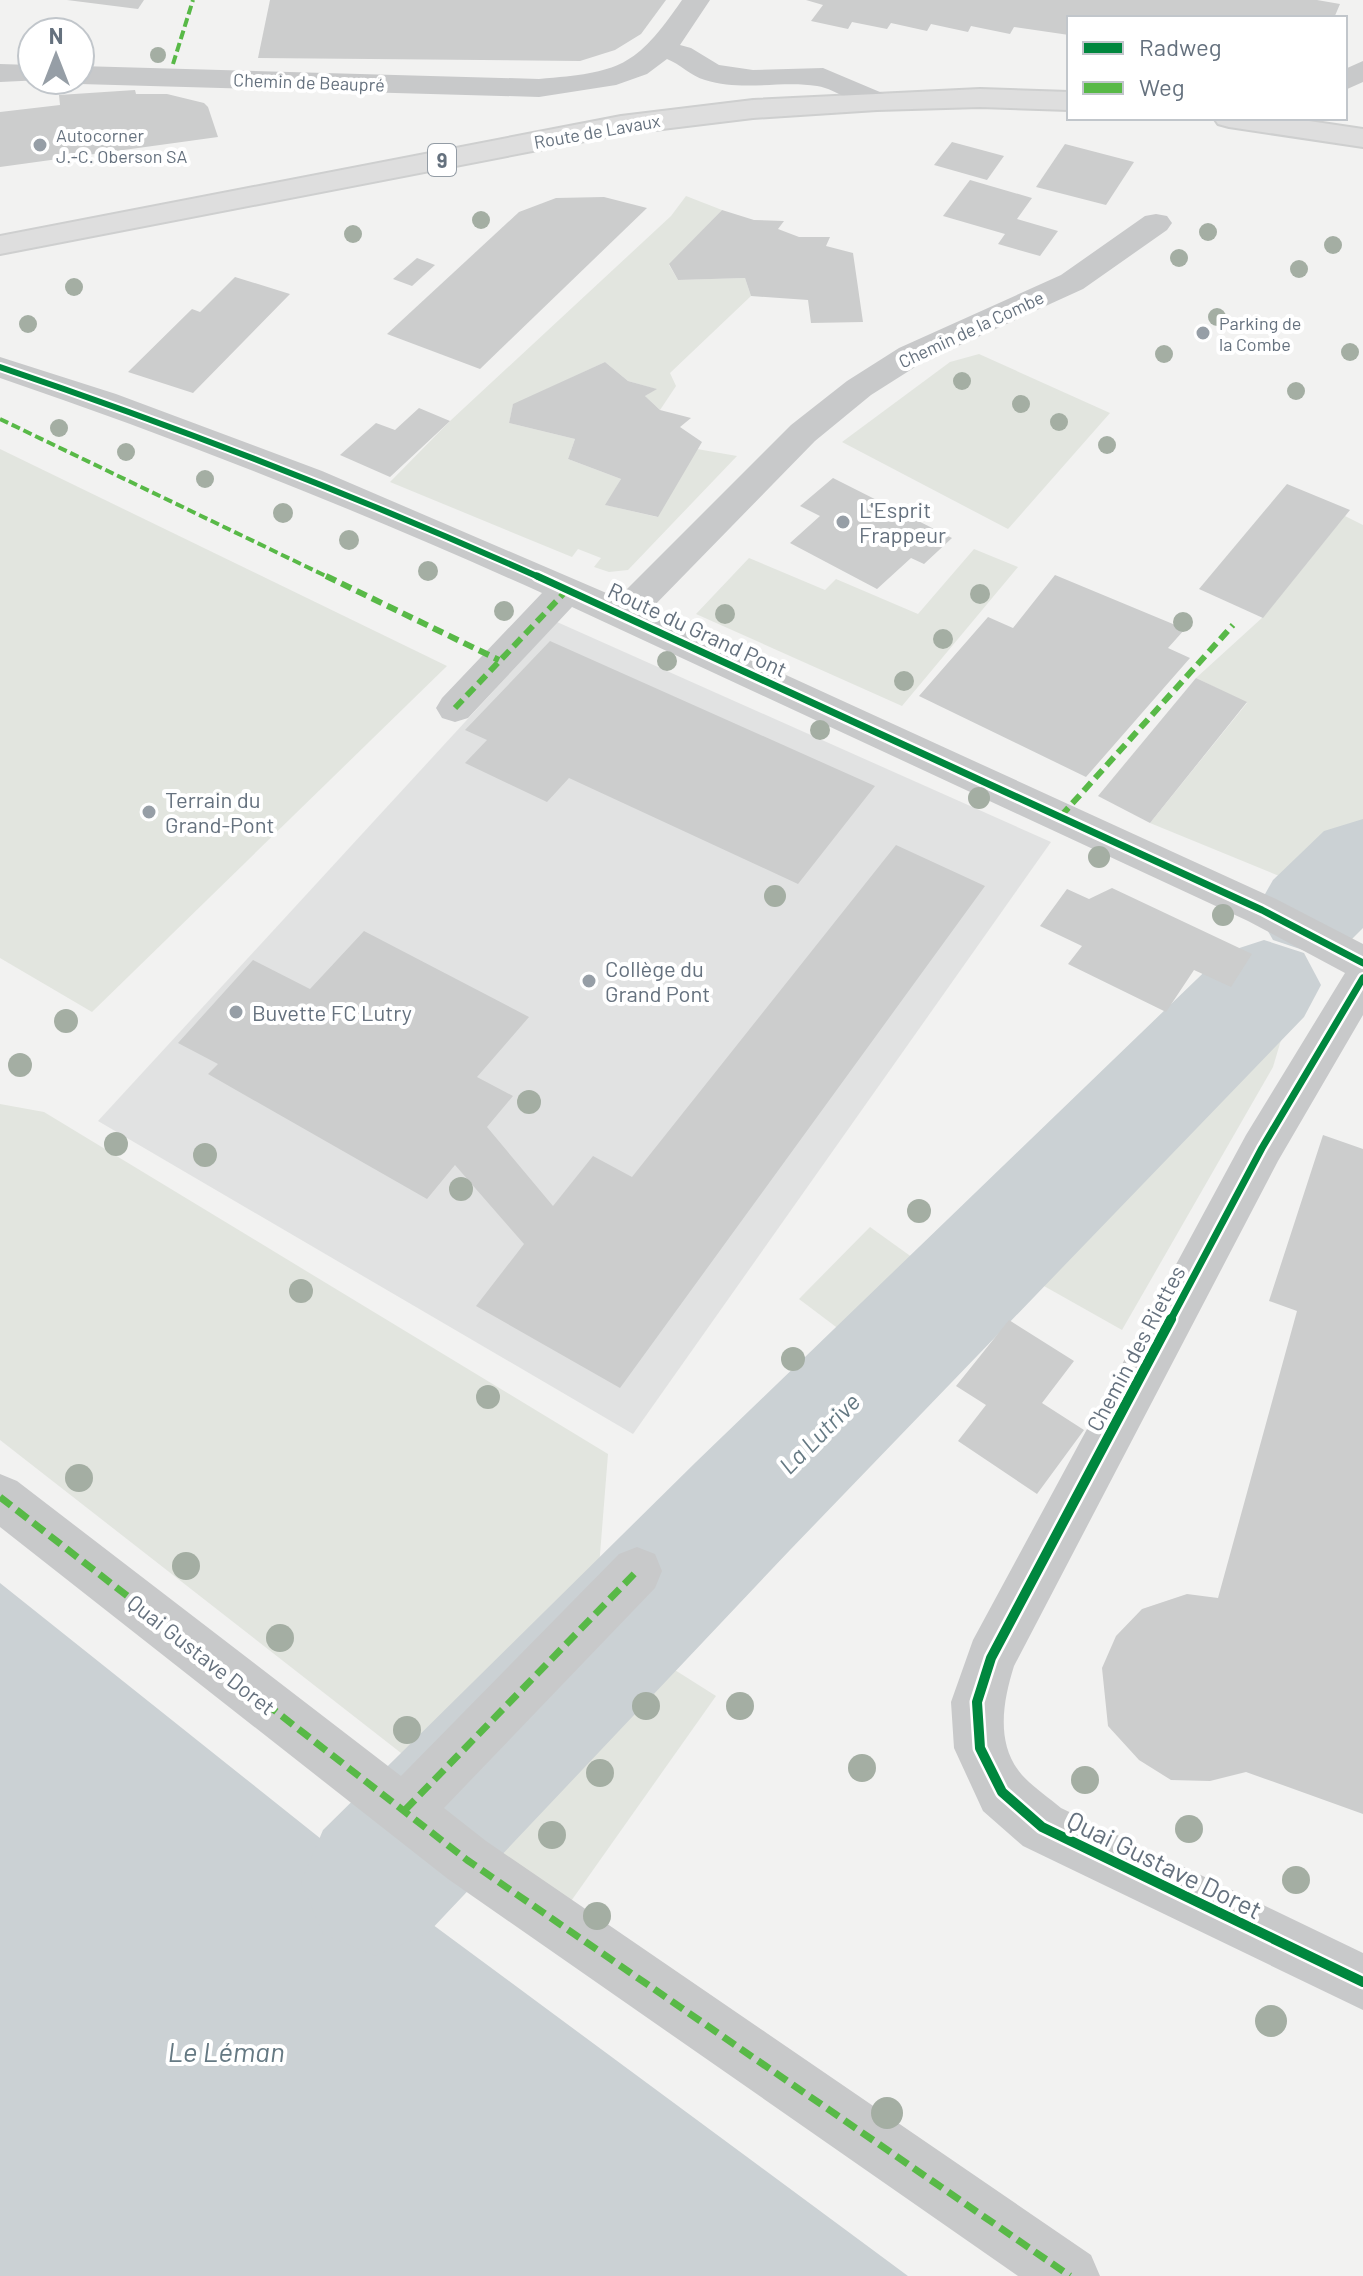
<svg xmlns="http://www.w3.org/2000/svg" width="1363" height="2276" font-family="Barlow,sans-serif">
<rect width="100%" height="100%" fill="#f2f2f1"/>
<!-- built -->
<polygon fill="#e1e2e2" points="557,622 1051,842 633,1434 98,1121"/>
<!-- green -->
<g fill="#e2e5df">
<polygon points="686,196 722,210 669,265 678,280 745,278 751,296 670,373 676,386 660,410 645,396 656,389 628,381 605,362 513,405 509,423 575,439 568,459 621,479 606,505 657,517 697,449 737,456 628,570 609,572 594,567 601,558 578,549 572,557 390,482 450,421 671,216"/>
<polygon points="979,354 1110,413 1008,529 842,442 950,362"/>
<polygon points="0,449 447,666 92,1012 0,958"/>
<polygon points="1345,516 1363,525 1363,837 1311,889 1150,823 1247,703 1196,678 1263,617"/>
<polygon points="974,549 1018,567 902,706 696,614 749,558 825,590 836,579 918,614"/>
<polygon points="1275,1013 1281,1040 1273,1067 1122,1330 1012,1268 1161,1117"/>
<polygon points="0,1104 44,1112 608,1454 599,1567 410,1760 0,1440"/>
<polygon points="870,1227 934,1273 864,1348 799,1299"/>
<polygon points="648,1653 716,1696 569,1904 486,1849"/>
</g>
<!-- water -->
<polygon fill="#cbd1d4" points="0,1583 375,1882 908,2276 0,2276"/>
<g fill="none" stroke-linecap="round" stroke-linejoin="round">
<!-- river -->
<g fill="#cbd1d4" fill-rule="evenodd">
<polygon points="1363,819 1363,928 1351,940 1312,953 1273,940 1256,910 1273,880 1324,831"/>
<polygon points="1264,940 1304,953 1321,985 1304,1017 790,1550 427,1934 375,1956 323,1934 301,1882 323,1830 696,1462 1224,953"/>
</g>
</g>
<!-- building -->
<g fill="#cccdcd">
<polygon points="67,0 144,0 138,9"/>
<polygon points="270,0 666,0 641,34 615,50 580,61 258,58"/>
<polygon points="806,0 1317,0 1340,4 1334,18 1069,18 1069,35 1014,27 1010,34 971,26 968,32 931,24 927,31 891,23 887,29 852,22 848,29 811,21 823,5"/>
<polygon points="135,90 136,94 167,94 204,103 208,107 218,137 0,167 0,112 60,105 59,95"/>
<polygon points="952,142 1004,156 987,180 934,165"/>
<polygon points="1065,144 1134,162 1106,205 1036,187"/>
<polygon points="970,180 1032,198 1017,219 1058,231 1040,256 998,244 1005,234 943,216"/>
<polygon points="604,197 647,208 480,369 387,334 519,212 556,198"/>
<polygon points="722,210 754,220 784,221 778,229 799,237 830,237 826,246 853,253 863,322 811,323 808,300 751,296 745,278 678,280 669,264"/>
<polygon points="417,258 435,265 412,286 393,279"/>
<polygon points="235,277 290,294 193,393 128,372 192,309 200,312"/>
<polygon points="605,362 628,381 657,389 645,396 660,410 691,418 680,427 702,442 658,517 605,505 621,479 568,459 575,439 509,423 513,404"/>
<polygon points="419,408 450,421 390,477 340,455 376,423 395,430"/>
<polygon points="833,478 952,538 924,564 911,558 877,589 790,543 820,516 800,506"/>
<polygon points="1287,484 1350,510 1263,618 1199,589"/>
<polygon points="1055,575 1185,629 1168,648 1190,658 1086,777 919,696 988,617 1013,628"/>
<polygon points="550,641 875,786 798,884 569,778 547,802 465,763 487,740 465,730"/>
<polygon points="1196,678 1247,702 1150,823 1098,796"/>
<polygon points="896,845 985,886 620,1388 476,1306 524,1244 455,1165 427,1199 208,1074 218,1064 178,1043 253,960 310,989 364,931 529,1017 477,1077 513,1096 487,1127 553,1206 593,1156 632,1177"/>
<polygon points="1112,888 1252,954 1231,987 1194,970 1166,1012 1068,964 1082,946 1040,926 1067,889 1089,899"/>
<polygon points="1323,1135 1363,1149 1363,1814 1246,1772 1210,1781 1171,1780 1139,1760 1108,1726 1102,1668 1116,1636 1142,1609 1187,1594 1218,1598 1297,1311 1269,1301"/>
<polygon points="1009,1320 1074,1361 1042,1403 1084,1430 1037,1494 958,1441 986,1405 956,1386"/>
</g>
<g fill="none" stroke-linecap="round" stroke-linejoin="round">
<!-- major casing -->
<g stroke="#cecfcf" stroke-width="4">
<g id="major">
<polygon points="980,89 1069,92 1069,110 980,107 877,110 753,118 621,134 0,254 0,236 621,116 753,100"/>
<polygon points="1214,118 1289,118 1363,129 1363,147 1229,127 1218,124"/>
</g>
</g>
<!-- minor -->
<g fill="#c8c9ca" fill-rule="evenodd">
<path d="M682 0H710L680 45 691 48 719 65 753 70 823 68 887 95 892 101 887 107C861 114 842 90 817 86 780 80 744 92 705 80 691 76 680 64 667 59L647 74 616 85 539 97 80 84 69 80H80V66L539 79C620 72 635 68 682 0Z"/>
<polygon points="1363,61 1363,82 1345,90 1345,69"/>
<polygon points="0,64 32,65 32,80 42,80 0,82"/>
<path d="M1156 214 1167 216 1172 223 1167 230 1083 289 923 362 871 395 815 441 648 612 1276 899 1363 944V1015L1278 1161 1014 1666C1003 1701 995 1744 1022 1775 1033 1787 1048 1797 1061 1808L1363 1953V2010L1023 1846 983 1811 954 1748 951 1702 973 1640 1246 1135 1345 973 1248 921 572 607 468 718 455 722 442 718 436 708 442 698 542 593C365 513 185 441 0 378V357L116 394 322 471 618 598 791 425 847 381 899 348 1061 275 1145 216Z"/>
<polygon points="0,1474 17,1481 401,1776 619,1554 637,1547 655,1554 662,1571 655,1588 444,1808 486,1841 1091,2255 1100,2276 1018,2276 448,1879 0,1527"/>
</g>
<!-- major -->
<use href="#major" fill="#dedede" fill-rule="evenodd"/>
<!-- quiet-far2 -->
<g stroke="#58b947" stroke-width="4" stroke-dasharray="9 4" stroke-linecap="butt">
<polyline points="173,64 193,0"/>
<polyline points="0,419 330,578"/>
</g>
<!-- quiet-far1 -->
<g stroke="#58b947" stroke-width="6" stroke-dasharray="11 6" stroke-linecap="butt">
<polyline points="326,576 499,660"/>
<polyline points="455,708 567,590"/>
<polyline points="1061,816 1233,625"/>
</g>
<!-- quiet -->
<g stroke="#58b947" stroke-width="7" stroke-dasharray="14 7" stroke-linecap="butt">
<polyline points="0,1497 467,1860 1070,2276"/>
<polyline points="405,1810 637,1571"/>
</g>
<!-- cycleway-far2 casing -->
<g stroke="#fff" stroke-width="10">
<path id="cycleway-far2" d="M0 367C184 429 364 499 541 578"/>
</g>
<!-- cycleway-far1 casing -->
<g stroke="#fff" stroke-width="12">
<g id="cycleway-far1">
<polyline points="537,576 1262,910 1363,963"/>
<polyline points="1170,1321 1262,1148 1363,978"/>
</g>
</g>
<!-- cycleway casing -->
<g stroke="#fff" stroke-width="15">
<polyline id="cycleway" points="1171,1319 991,1658 977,1702 980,1748 1002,1792 1042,1827 1363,1982"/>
</g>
<!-- cycleway-far2 -->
<use href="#cycleway-far2" stroke="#00873e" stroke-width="6"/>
<!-- cycleway-far1 -->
<use href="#cycleway-far1" stroke="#00873e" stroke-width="7"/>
<!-- cycleway -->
<use href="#cycleway" stroke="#00873e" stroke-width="10"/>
</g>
<!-- trees -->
<g fill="#a4aea3">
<circle cx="158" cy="55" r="8"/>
<circle cx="481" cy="220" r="9"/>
<circle cx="1208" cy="232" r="9"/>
<circle cx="353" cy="234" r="9"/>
<circle cx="1333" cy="245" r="9"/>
<circle cx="1179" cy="258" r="9"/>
<circle cx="1299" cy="269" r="9"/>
<circle cx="74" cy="287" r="9"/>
<circle cx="1217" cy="317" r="9"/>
<circle cx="28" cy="324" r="9"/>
<circle cx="1350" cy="352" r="9"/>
<circle cx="1164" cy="354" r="9"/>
<circle cx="962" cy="381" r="9"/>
<circle cx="1296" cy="391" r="9"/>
<circle cx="1021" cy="404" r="9"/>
<circle cx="1059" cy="422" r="9"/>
<circle cx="59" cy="428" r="9"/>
<circle cx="1107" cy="445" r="9"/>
<circle cx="126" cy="452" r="9"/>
<circle cx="205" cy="479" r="9"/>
<circle cx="283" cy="513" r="10"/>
<circle cx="349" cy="540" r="10"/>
<circle cx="428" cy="571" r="10"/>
<circle cx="980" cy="594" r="10"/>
<circle cx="504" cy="611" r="10"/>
<circle cx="725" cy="614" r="10"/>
<circle cx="1183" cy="622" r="10"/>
<circle cx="943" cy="639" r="10"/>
<circle cx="667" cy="661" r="10"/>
<circle cx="904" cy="681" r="10"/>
<circle cx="820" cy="730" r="10"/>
<circle cx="979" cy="798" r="11"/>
<circle cx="1099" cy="857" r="11"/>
<circle cx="775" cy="896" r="11"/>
<circle cx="1223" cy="915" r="11"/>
<circle cx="66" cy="1021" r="12"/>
<circle cx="20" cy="1065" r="12"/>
<circle cx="529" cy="1102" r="12"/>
<circle cx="116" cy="1144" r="12"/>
<circle cx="205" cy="1155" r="12"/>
<circle cx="461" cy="1189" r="12"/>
<circle cx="919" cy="1211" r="12"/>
<circle cx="301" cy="1291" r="12"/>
<circle cx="793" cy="1359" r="12"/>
<circle cx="488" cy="1397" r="12"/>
<circle cx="79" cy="1478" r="14"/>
<circle cx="186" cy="1566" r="14"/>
<circle cx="280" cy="1638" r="14"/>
<circle cx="646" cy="1706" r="14"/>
<circle cx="740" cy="1706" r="14"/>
<circle cx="407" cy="1730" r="14"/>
<circle cx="862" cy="1768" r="14"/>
<circle cx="600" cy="1773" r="14"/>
<circle cx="1085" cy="1780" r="14"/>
<circle cx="1189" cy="1829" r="14"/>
<circle cx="552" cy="1835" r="14"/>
<circle cx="1296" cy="1880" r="14"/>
<circle cx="597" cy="1916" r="14"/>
<circle cx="1271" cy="2021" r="16"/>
<circle cx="887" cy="2113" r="16"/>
</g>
<!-- markers -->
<g fill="#969ea6" stroke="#fff" stroke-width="3">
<circle cx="40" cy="145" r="8"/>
<circle cx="1203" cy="333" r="8"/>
<circle cx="843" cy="522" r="8"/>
<circle cx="149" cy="812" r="8"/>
<circle cx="589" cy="981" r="8"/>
<circle cx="236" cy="1012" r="8"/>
</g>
<g text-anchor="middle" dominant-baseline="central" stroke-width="8" stroke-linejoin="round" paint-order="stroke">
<!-- far-street labels -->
<g font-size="18" fill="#65717e" stroke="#fff">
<text transform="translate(309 82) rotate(2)">Chemin de Beaupré</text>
<text transform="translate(597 131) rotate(-10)">Route de Lavaux</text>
<text transform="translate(971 329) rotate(-25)">Chemin de la Combe</text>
</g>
<!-- far-poi labels -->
<g font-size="18" fill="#65717e" stroke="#fff" text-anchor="start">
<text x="56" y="135">Autocorner<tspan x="56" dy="21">J.-C. Oberson SA</tspan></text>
<text x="1219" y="323">Parking de<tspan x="1219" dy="21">la Combe</tspan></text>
</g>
<!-- shield labels -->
<rect fill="#fff" stroke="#939ca5" stroke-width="2" x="428" y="144" width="28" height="32" rx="6"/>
<g font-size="20" font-weight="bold" fill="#65717e">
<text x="442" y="160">9</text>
</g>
<!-- poi labels -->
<g font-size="22" fill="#65717e" stroke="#fff" text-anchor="start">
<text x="859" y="509">L'Esprit<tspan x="859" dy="25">Frappeur</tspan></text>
<text x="165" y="799">Terrain du<tspan x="165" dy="25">Grand-Pont</tspan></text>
<text x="605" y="968">Collège du<tspan x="605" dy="25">Grand Pont</tspan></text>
<text x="252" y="1012">Buvette FC Lutry</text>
</g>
<!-- street labels -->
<g font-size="22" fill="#65717e" stroke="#fff">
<text transform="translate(698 629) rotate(25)">Route du Grand Pont</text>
<text transform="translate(1135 1348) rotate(-62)">Chemin des Riettes</text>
<text transform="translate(202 1654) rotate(38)">Quai Gustave Doret</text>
</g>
<!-- water labels -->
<g font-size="24" font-style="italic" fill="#657983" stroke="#fff">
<text transform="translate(819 1433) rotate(-45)">La Lutrive</text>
</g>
<!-- near-street labels -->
<g font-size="26" fill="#65717e" stroke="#fff">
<text transform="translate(1165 1864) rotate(26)">Quai Gustave Doret</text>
</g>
<!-- near-water labels -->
<g font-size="28" font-style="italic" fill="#657983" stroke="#fff">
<text x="226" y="2051">Le Léman</text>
</g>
</g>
<!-- legend -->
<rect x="1067" y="16" width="280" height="104" fill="#ffffff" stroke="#c1c6cb" stroke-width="2"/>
<rect x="1083" y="42" width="40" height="12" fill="#00873e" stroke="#c1c6cb" stroke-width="2"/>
<text x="1139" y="56" font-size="24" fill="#65717e">Radweg</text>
<rect x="1083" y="82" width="40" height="12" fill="#58b947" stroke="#c1c6cb" stroke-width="2"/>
<text x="1139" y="96" font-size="24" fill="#65717e">Weg</text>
<!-- north arrow -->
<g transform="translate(56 56)"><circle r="38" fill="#ffffff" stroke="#c1c6cb" stroke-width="2"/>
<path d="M0-6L14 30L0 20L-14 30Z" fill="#969ea6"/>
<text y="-12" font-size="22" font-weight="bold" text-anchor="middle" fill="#65717e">N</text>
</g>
</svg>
